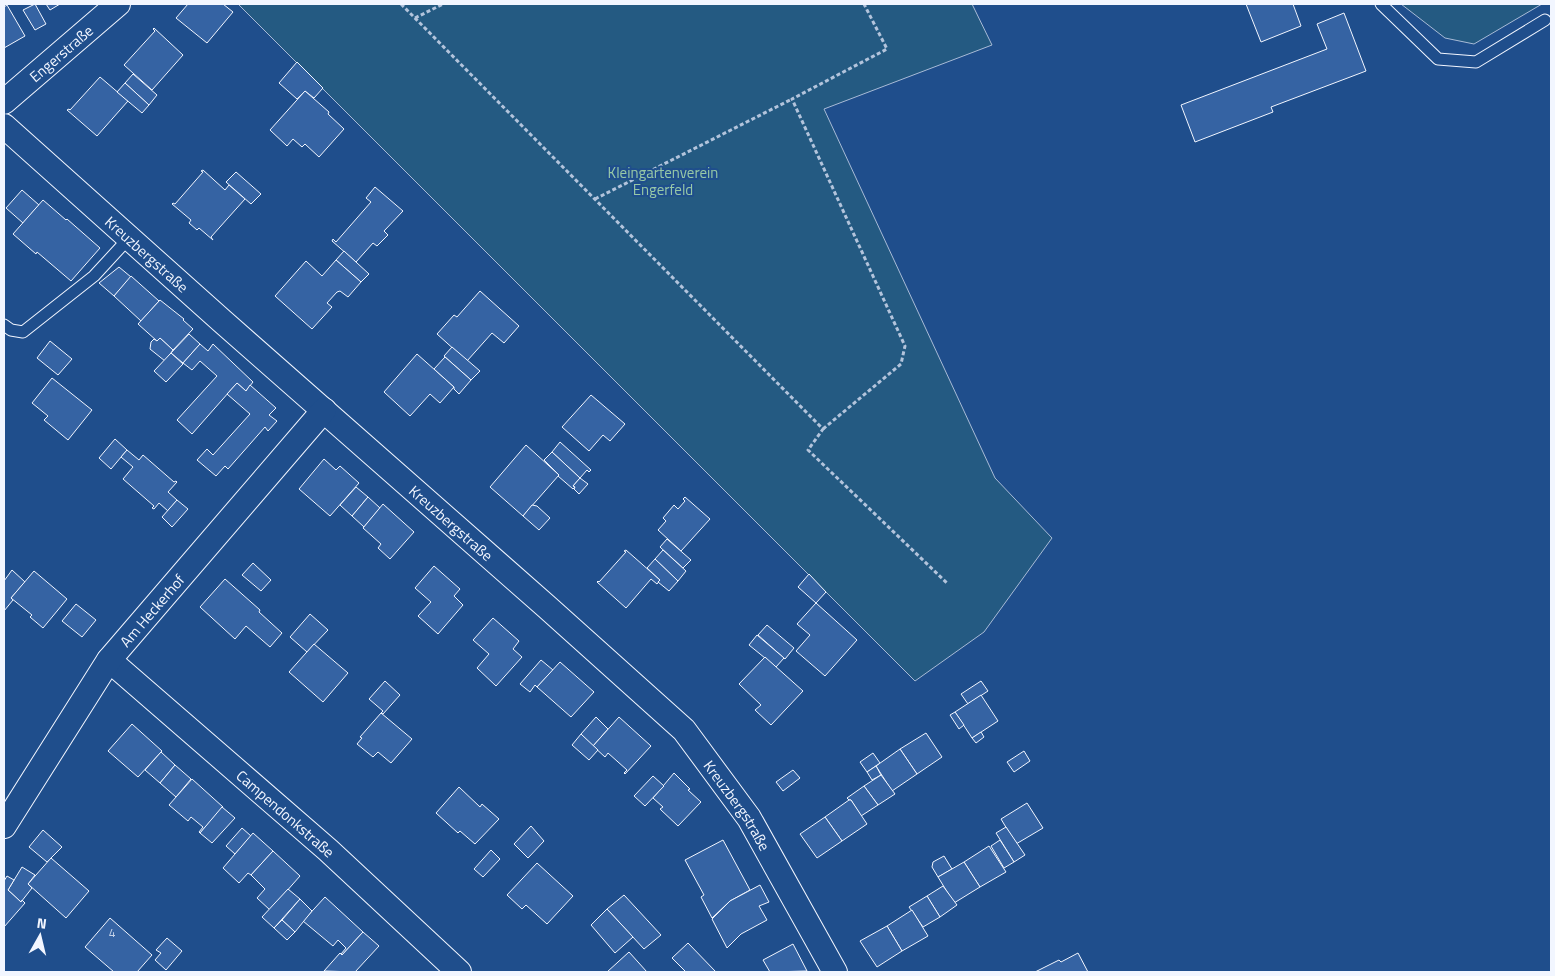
<svg xmlns="http://www.w3.org/2000/svg" width="1555" height="976" font-family="'Titillium Web',sans-serif">
<rect width="100%" height="100%" fill="#1f4e8c"/>
<!-- green -->
<g fill="#245a82" stroke="#a8bbd7">
<polygon points="238,4 972,4 992,45 824,109 995,478 1052,538 984,632 915,681"/>
<polygon points="1401,4 1542,4 1474,44 1445,38"/>
</g>
<!-- building -->
<g fill="#3563a3" stroke="#f2f6ff">
<polygon points="35,4 46,24 35,30 23,10"/>
<polygon points="46,4 60,4 50,10"/>
<polygon points="188,4 223,4 233,12 207,43 176,18"/>
<polygon points="1246,4 1293,4 1301,26 1261,42"/>
<polygon points="7,5 25,36 4,48 4,7"/>
<polygon points="1344,13 1366,71 1271,107 1273,112 1195,142 1181,105 1327,49 1317,24"/>
<polygon points="154,28 183,55 152,90 124,65 155,31 153,29"/>
<polygon points="297,62 323,88 314,98 305,91 297,99 279,83"/>
<polygon points="133,74 157,95 149,105 125,83"/>
<polygon points="100,77 128,101 97,136 67,110 69,109 70,110"/>
<polygon points="125,83 149,105 142,113 117,92"/>
<polygon points="305,91 329,112 328,114 344,129 319,157 305,144 302,147 293,139 287,146 270,130"/>
<polygon points="203,170 225,190 229,185 245,199 211,237 213,240 199,228 197,230 189,223 191,220 172,204 173,203 175,204 203,172 201,171"/>
<polygon points="236,172 261,194 251,204 226,182"/>
<polygon points="375,187 403,211 384,231 388,235 377,246 373,243 356,262 332,241 333,239 336,242 371,202 366,198"/>
<polygon points="22,190 39,205 23,223 6,208"/>
<polygon points="43,200 66,220 67,219 100,248 71,281 37,252 36,254 13,234"/>
<polygon points="344,251 369,274 361,282 336,260"/>
<polygon points="336,260 361,282 348,297 340,291 337,292 327,303 332,307 312,329 275,296 306,261 322,276"/>
<polygon points="119,267 131,277 114,296 99,283"/>
<polygon points="131,276 159,301 141,321 114,296"/>
<polygon points="480,291 519,326 504,343 492,333 467,361 437,334 454,315 457,317"/>
<polygon points="160,300 184,319 183,320 193,329 173,350 160,338 157,341 138,324"/>
<polygon points="189,334 200,344 183,363 171,353"/>
<polygon points="160,338 173,350 165,361 150,349 151,342 154,339 157,341"/>
<polygon points="50,341 72,359 58,375 37,358"/>
<polygon points="200,344 208,351 213,344 253,382 246,391 237,383 192,434 177,420 217,376 200,361 192,370 183,363"/>
<polygon points="452,347 480,371 471,380 444,356"/>
<polygon points="171,353 183,364 166,382 154,371"/>
<polygon points="417,354 454,387 440,403 430,394 410,416 384,392"/>
<polygon points="445,357 471,380 459,394 454,389 454,387 434,369"/>
<polygon points="52,378 92,410 68,440 44,420 48,416 32,403"/>
<polygon points="237,383 246,391 250,385 276,408 269,415 277,421 268,431 265,427 228,469 225,466 216,476 197,460 207,449 213,455 250,414 227,394"/>
<polygon points="591,395 625,424 610,441 603,435 589,451 562,427"/>
<polygon points="115,439 127,450 111,469 99,458"/>
<polygon points="560,442 591,470 589,472 587,470 580,478 552,452"/>
<polygon points="526,445 559,475 523,516 490,487"/>
<polygon points="127,450 139,460 143,455 174,482 176,481 177,482 168,492 177,500 168,511 159,503 154,509 152,508 154,506 123,479 133,467 121,457"/>
<polygon points="552,452 580,478 573,486 575,487 573,489 558,476 559,475 544,460"/>
<polygon points="324,459 336,470 340,466 359,483 330,516 299,489"/>
<polygon points="580,478 588,484 579,494 574,489 575,487 573,486"/>
<polygon points="356,487 368,497 352,516 340,505"/>
<polygon points="368,497 380,508 364,527 352,516"/>
<polygon points="685,497 710,519 681,551 658,530 666,521 663,518 674,505 678,509 685,501 683,499"/>
<polygon points="177,500 188,509 172,527 162,517"/>
<polygon points="383,504 414,532 390,559 378,548 381,544 363,528"/>
<polygon points="532,505 537,506 550,518 539,530 523,516"/>
<polygon points="667,539 691,560 683,568 660,547"/>
<polygon points="626,550 660,580 657,584 651,579 626,608 597,582 598,581 599,582 626,552 624,551"/>
<polygon points="663,550 686,571 678,581 655,559"/>
<polygon points="655,559 678,581 669,591 658,582 660,580 647,568"/>
<polygon points="253,563 271,580 261,591 242,575"/>
<polygon points="434,566 460,589 454,596 463,605 438,634 418,616 431,602 415,588"/>
<polygon points="12,570 25,582 11,598 13,600 4,611 4,581"/>
<polygon points="34,571 67,599 43,628 30,617 32,615 11,598"/>
<polygon points="809,574 826,592 816,603 798,587"/>
<polygon points="225,579 260,610 259,612 282,633 270,647 246,626 235,639 200,607"/>
<polygon points="816,603 857,640 825,676 796,651 810,635 797,624"/>
<polygon points="76,604 96,620 82,637 62,621"/>
<polygon points="310,614 328,630 307,652 290,637"/>
<polygon points="493,618 519,641 513,649 522,657 496,686 477,668 489,654 473,640"/>
<polygon points="767,625 794,648 785,659 758,635"/>
<polygon points="757,635 784,658 776,667 749,645"/>
<polygon points="314,644 348,673 323,702 289,672"/>
<polygon points="765,657 803,691 771,725 755,710 761,705 739,684"/>
<polygon points="541,660 553,670 537,687 535,685 530,692 520,684"/>
<polygon points="560,662 594,692 571,717 537,687"/>
<polygon points="385,681 400,695 383,714 381,713 383,711 369,699"/>
<polygon points="981,681 988,691 968,704 961,694"/>
<polygon points="981,695 998,721 972,738 955,712"/>
<polygon points="955,712 964,725 959,729 950,715"/>
<polygon points="381,713 412,739 391,763 378,752 373,757 357,744 362,738 360,737"/>
<polygon points="596,717 608,729 593,746 581,734"/>
<polygon points="619,717 651,746 625,774 624,773 627,770 608,753 605,757 593,746"/>
<polygon points="132,724 162,751 138,777 108,751"/>
<polygon points="981,732 984,737 976,743 972,738"/>
<polygon points="926,733 942,757 917,774 900,749"/>
<polygon points="581,734 598,750 589,760 572,745"/>
<polygon points="900,749 917,774 892,791 876,766"/>
<polygon points="1024,751 1030,761 1014,772 1007,762"/>
<polygon points="161,752 175,765 160,783 145,770"/>
<polygon points="873,753 880,763 867,772 860,762"/>
<polygon points="175,765 191,779 176,797 160,783"/>
<polygon points="876,766 881,775 872,780 867,772"/>
<polygon points="793,770 800,778 783,791 776,782"/>
<polygon points="674,773 690,789 688,790 701,802 678,826 660,809 663,807 653,798"/>
<polygon points="881,775 895,794 878,805 864,786"/>
<polygon points="653,776 664,786 645,806 634,796"/>
<polygon points="192,779 223,807 200,833 199,832 203,827 191,817 188,821 169,805"/>
<polygon points="864,786 878,805 861,816 851,800 849,800 847,798"/>
<polygon points="459,787 480,807 482,804 499,819 475,844 460,831 458,833 436,813"/>
<polygon points="849,800 851,800 867,824 842,841 825,817"/>
<polygon points="1027,803 1043,828 1016,844 1001,819"/>
<polygon points="222,807 235,818 212,843 200,833"/>
<polygon points="825,817 842,841 817,858 800,834"/>
<polygon points="531,826 544,841 528,858 514,844"/>
<polygon points="1006,827 1025,855 1014,862 996,833"/>
<polygon points="242,828 251,836 235,854 226,846"/>
<polygon points="43,830 62,847 47,862 29,847"/>
<polygon points="253,833 273,851 251,875 248,873 239,883 223,868"/>
<polygon points="723,840 750,890 730,901 712,918 701,897 704,895 685,860"/>
<polygon points="1000,840 1014,862 1004,868 991,846"/>
<polygon points="989,846 1006,872 980,887 964,862"/>
<polygon points="491,850 500,859 483,877 474,869"/>
<polygon points="273,851 300,876 270,910 257,898 265,889 251,875"/>
<polygon points="944,856 952,869 938,877 932,867 933,862"/>
<polygon points="51,858 89,891 66,918 28,884"/>
<polygon points="964,862 980,887 954,903 938,877"/>
<polygon points="537,863 573,896 547,924 526,905 522,909 507,895"/>
<polygon points="22,867 35,875 28,884 32,888 21,902 8,890"/>
<polygon points="7,876 14,880 8,890 21,902 22,900 25,903 4,927 4,881"/>
<polygon points="760,885 769,902 759,906 767,920 741,934 727,948 712,919 730,901"/>
<polygon points="943,886 957,905 940,917 927,896"/>
<polygon points="288,889 300,899 274,928 262,917"/>
<polygon points="624,895 661,935 644,949 607,909"/>
<polygon points="927,896 940,917 923,927 909,907"/>
<polygon points="325,897 363,932 342,955 341,954 346,948 338,940 333,946 303,921"/>
<polygon points="300,899 312,911 295,932 282,920"/>
<polygon points="607,909 633,937 615,953 591,925"/>
<polygon points="912,910 928,936 902,951 887,926"/>
<polygon points="110,918 152,955 137,972 114,972 85,947"/>
<polygon points="282,920 295,932 287,940 274,928"/>
<polygon points="887,926 902,951 877,967 860,941"/>
<polygon points="363,932 379,946 355,972 324,971 340,953 342,955"/>
<polygon points="167,938 182,951 166,970 155,960 161,953 156,950"/>
<polygon points="688,943 716,972 686,972 672,958"/>
<polygon points="793,944 807,971 770,972 763,960"/>
<polygon points="629,952 647,972 607,972"/>
<polygon points="1078,953 1088,972 1035,972 1059,960 1061,962"/>
</g>
<g fill="none" stroke-linecap="round" stroke-linejoin="round">
<!-- service casing -->
<g stroke="#f2f6ff" stroke-width="13">
<g id="service">
<polyline points="1381,4 1438,59 1476,62 1545,20"/>
<polyline points="4,325 11,330 23,332 94,276 129,238"/>
</g>
</g>
<!-- minor casing -->
<g stroke="#f2f6ff" stroke-width="26">
<g id="minor">
<path id="s1" d="M4 102 118 4"/>
<path id="s2" d="M4 126 222 321 547 607 684 730 749 818 835 972"/>
<path id="s3" d="M109 660 328 850 459 972"/>
<path id="s4" d="M4 826 109 660 324 410"/>
</g>
</g>
<!-- path -->
<g stroke="#b3c4dc" stroke-width="3" stroke-dasharray="4 2.5" stroke-linecap="butt">
<polyline points="401,4 823,429 808,450 948,584"/>
<polyline points="415,18 443,4"/>
<polyline points="595,199 792,99"/>
<polyline points="823,429 901,364 905,346 792,99 887,49 864,4"/>
</g>
<!-- service -->
<use href="#service" stroke="#1f4e8c" stroke-width="11"/>
<!-- minor -->
<use href="#minor" stroke="#1f4e8c" stroke-width="24"/>
</g>
<g text-anchor="middle" dominant-baseline="central" stroke-width="4" stroke-linejoin="round" paint-order="stroke">
<!-- number labels -->
<g font-size="12" fill="#c3d1e8">
<text x="112" y="932">4</text>
</g>
<!-- street labels -->
<g font-size="15" fill="#f2f6ff" stroke="#1f4e8c">
<text stroke="none"><textPath href="#s1" startOffset="75">Engerstraße</textPath></text>
<text stroke="none"><textPath href="#s2" startOffset="192">Kreuzbergstraße</textPath></text>
<text stroke="none"><textPath href="#s2" startOffset="598">Kreuzbergstraße</textPath></text>
<text stroke="none"><textPath href="#s4" startOffset="262">Am Heckerhof</textPath></text>
<text stroke="none"><textPath href="#s2" startOffset="1002">Kreuzbergstraße</textPath></text>
<text stroke="none"><textPath href="#s3" startOffset="234">Campendonkstraße</textPath></text>
</g>
<!-- park labels -->
<g font-size="15" fill="#97c8a6" stroke="#1f4e8c">
<text x="663" y="172">Kleingartenverein<tspan x="663" dy="17">Engerfeld</tspan></text>
</g>
</g>
<!-- border -->
<rect width="1555" height="976" fill="none" stroke="#f2f6ff" stroke-width="10"/>
<!-- north arrow -->
<g transform="translate(40 936) rotate(8)" stroke="#1f4e8c" stroke-width="4" paint-order="stroke">
<path d="M0-4L9 19L0 12L-9 19Z" fill="#f2f6ff"/>
<text y="-8" font-size="14" font-weight="bold" text-anchor="middle" fill="#f2f6ff">N</text>
</g>
</svg>
